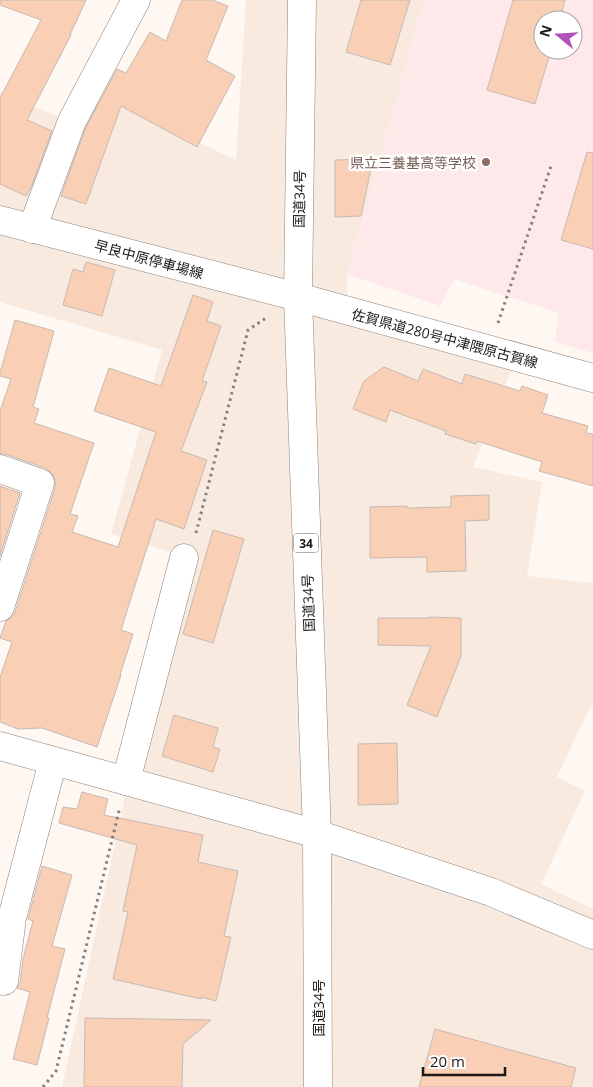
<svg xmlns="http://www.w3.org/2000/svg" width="593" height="1087" font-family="'Open Sans','Noto Sans JP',sans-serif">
<rect width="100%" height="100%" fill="#fef7f2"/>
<!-- built -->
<polygon fill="#f9eae0" points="246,0 424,0 347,274 347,325 511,370 473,467 542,482 527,576 593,583 593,701 557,777 585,791 541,884 593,909 593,1087 62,1087 178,554 111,534 162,350 0,302 0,92 63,119 80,86 236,160"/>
<!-- education -->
<path fill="#fee8e9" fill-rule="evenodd" d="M424 0H593V353L555 342 559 313 454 279 440 306 347 274ZM543 20H573V50H543Z"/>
<!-- building -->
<g fill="#f9cfb5" stroke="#c6bab3">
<polygon points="0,0 86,0 70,35 71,35 27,120 52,131 32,185 26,196 0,184 0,98 41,20 0,5"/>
<polygon points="182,0 212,0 228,6 206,60 235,76 197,147 121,106 86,204 61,196 86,127 117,69 126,73 150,32 166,41"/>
<polygon points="361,0 410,0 390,65 346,52"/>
<polygon points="513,0 565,0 560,20 543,20 543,50 551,50 535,104 487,90"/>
<polygon points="587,152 593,153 593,249 561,240"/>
<polygon points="373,159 361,216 335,217 335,160"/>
<polygon points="86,262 115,270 102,316 63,305 73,269 83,272"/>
<polygon points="193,295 213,302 207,321 221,326 202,381 207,382 181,451 207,460 184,529 156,519 121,630 133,634 120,675 121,675 97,747 42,728 18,729 0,722 0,677 12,642 0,638 6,621 11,618 15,612 55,488 55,480 52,473 45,468 5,454 0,454 0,411 11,379 0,376 0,373 15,320 54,331 33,407 39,409 34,423 94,443 70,514 78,516 72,532 118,547 156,432 94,411 109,368 161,386"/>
<polygon points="384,367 418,381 423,369 462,384 465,374 520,391 522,386 548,395 542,413 588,426 586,433 593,434 593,486 539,471 542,462 477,441 476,444 445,434 446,431 390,410 386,422 353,409 364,381"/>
<polygon points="0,486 20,493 0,556"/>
<polygon points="489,495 489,520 465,521 466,571 427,572 427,557 370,558 370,507 407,506 407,508 451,507 451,496"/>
<polygon points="213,530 244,539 213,643 183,634"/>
<polygon points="430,617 461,618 461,656 437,717 407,705 431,646 378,645 378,618 429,618"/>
<polygon points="174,715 218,728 213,747 220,749 213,772 162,756"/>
<polygon points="397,743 398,804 358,805 358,744"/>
<polygon points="82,792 108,799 104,815 203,835 198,862 238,871 224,936 231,937 216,1001 201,997 201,999 113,979 128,912 123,911 137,845 59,823 63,807 77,809"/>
<polygon points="42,866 72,875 52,946 65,949 47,1018 49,1018 37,1065 13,1059 30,992 17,988 20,983 23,959 33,921 28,919"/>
<polygon points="85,1018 211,1020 183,1044 182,1087 84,1087"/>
<polygon points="435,1029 576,1068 571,1087 419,1087"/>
</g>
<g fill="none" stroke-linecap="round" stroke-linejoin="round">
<!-- minor casing -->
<g stroke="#8d827b" stroke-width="29">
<g id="minor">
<polyline points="32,229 72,121 136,0"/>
<polyline points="0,469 40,483 0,607"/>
<polyline points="0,746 317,834 491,892 593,935"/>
<polyline points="126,781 184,558"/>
<polyline points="4,981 12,918 53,761"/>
</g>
</g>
<!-- major casing -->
<g stroke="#8d827b" stroke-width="29">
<polyline id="major" points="0,220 298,297 593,378"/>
</g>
<!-- highway casing -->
<g stroke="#8d827b" stroke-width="29">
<polyline id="highway" points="302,0 298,297 317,834 318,1087"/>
</g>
<!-- path -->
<g stroke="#86807d" stroke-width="3" stroke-dasharray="2.5 4" stroke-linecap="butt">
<polyline points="498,323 552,163"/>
<polyline points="196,533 248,330 266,318"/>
<polyline points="43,1087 56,1071 120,807"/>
</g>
<!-- minor -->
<use href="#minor" stroke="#fff" stroke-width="28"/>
<!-- major -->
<use href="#major" stroke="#fff" stroke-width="28"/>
<!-- highway -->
<use href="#highway" stroke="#fff" stroke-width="28"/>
</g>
<!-- markers -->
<circle fill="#8d6e63" stroke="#fff" stroke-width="2" cx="486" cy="162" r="5"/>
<g text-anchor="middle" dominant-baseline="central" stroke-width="5" stroke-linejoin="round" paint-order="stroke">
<!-- shield labels -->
<rect fill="#fff" stroke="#625e5d" stroke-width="1" x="293.5" y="533.5" width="25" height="19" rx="4"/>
<g font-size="12" font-weight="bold" fill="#1e1917">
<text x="306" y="543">34</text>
</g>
<!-- education labels -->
<g font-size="14" fill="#785e54" stroke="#fff" text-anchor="end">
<text x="476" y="162">県立三養基高等学校</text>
</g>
<!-- street labels -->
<g font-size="14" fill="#1e1917" stroke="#fff">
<text transform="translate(299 199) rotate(-89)">国道34号</text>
<text transform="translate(149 259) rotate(15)">早良中原停車場線</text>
<text transform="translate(445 338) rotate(15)">佐賀県道280号中津隈原古賀線</text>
<text transform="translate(308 603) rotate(-92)">国道34号</text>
<text transform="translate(318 1008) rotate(-90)">国道34号</text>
</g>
</g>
<!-- north arrow -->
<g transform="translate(558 35) rotate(288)"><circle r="24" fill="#ffffff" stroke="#a5a3a2"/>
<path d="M0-4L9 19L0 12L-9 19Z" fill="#b151ba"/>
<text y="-8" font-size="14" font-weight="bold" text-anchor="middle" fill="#1e1917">N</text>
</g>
<!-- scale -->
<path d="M423 1067v8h82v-8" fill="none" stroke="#1e1917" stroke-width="2.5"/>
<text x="430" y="1067" font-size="15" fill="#1e1917" stroke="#ffffff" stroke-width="4" paint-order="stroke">20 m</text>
</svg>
